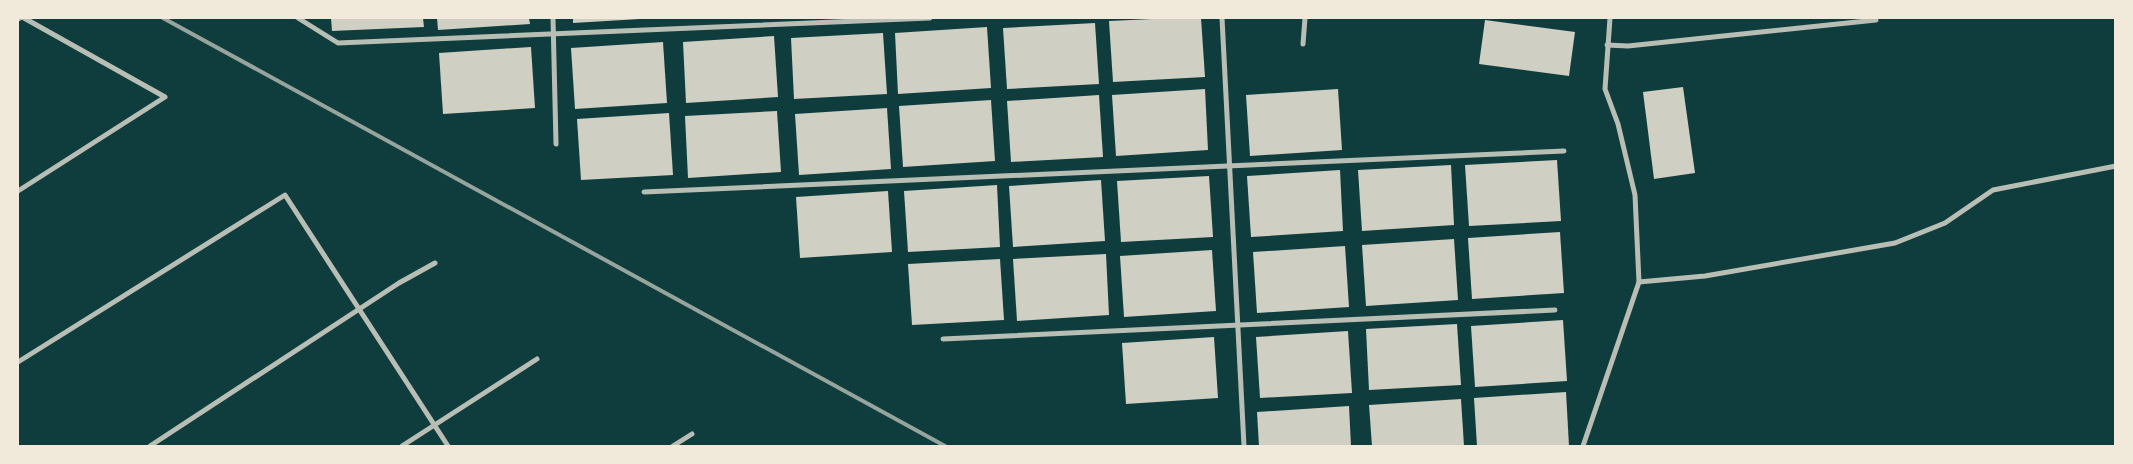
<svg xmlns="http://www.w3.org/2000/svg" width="2133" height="464" font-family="Signika,sans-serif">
<rect width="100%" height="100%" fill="#0f3d3e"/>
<!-- building -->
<g fill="#cfcfc3">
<polygon points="331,18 423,18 424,27 332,31"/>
<polygon points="437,18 529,18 530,24 438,30"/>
<polygon points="573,18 640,18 640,19 573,23"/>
<polygon points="1174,18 1201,18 1205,77 1113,82 1109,21"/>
<polygon points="1485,20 1575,32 1569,76 1479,64"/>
<polygon points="1095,23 1099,84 1007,89 1003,28"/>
<polygon points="987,27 991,88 898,94 895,33"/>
<polygon points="883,33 887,94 794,99 791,38"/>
<polygon points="774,36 778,97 686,103 683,42"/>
<polygon points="663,42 667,103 575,109 571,48"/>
<polygon points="531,47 535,108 443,114 439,53"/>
<polygon points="1683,87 1695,173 1654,179 1643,92"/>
<polygon points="1205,89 1208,150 1116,156 1112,95"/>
<polygon points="1338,89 1342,150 1250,156 1246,95"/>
<polygon points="1099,95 1103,157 1011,162 1007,101"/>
<polygon points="991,100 995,161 903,167 899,106"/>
<polygon points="887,108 891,169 799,175 795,114"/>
<polygon points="777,111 781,172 688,178 685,116"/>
<polygon points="669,113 673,175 581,180 577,119"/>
<polygon points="1557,160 1561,221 1469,226 1465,165"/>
<polygon points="1451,165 1454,225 1362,231 1358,170"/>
<polygon points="1340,170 1343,231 1251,237 1247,176"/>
<polygon points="1209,176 1213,237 1121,242 1117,181"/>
<polygon points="1101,180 1105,241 1013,247 1009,186"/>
<polygon points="997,185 1000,247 908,252 904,191"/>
<polygon points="888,191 892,252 800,258 796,197"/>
<polygon points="1560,232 1564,293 1472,299 1468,238"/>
<polygon points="1454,239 1458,300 1366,306 1362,245"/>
<polygon points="1345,246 1349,307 1257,313 1253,252"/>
<polygon points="1212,250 1216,311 1124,317 1120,256"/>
<polygon points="1106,254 1109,315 1017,321 1013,259"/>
<polygon points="1000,259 1004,320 912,325 908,264"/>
<polygon points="1563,320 1567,381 1475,387 1471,326"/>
<polygon points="1457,324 1461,385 1369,390 1366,329"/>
<polygon points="1348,331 1352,393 1260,398 1256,337"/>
<polygon points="1214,337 1218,398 1126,404 1122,343"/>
<polygon points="1566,392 1569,446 1477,446 1474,398"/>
<polygon points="1461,399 1464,446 1372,446 1369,405"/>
<polygon points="1349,406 1351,446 1259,446 1257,412"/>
</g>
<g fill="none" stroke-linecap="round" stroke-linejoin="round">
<!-- minor -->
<g stroke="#b8beb3" stroke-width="5">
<polyline points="298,18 338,43 930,18"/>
<polyline points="553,18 556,144"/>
<polyline points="1222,18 1244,446"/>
<polyline points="18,19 20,18"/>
<polyline points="1303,44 1305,18"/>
<polyline points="1607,45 1628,46 1876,20"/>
<polyline points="18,191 165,97 24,18"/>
<polyline points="644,192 1564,151"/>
<polyline points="1639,282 1705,276 1895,243 1945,223 1993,190 2116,166"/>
<polyline points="943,339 1555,310"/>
<polyline points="18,362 285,195 448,446"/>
<polyline points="150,446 399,283 435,263"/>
<polyline points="402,446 537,359"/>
<polyline points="673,446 692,434"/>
<polyline points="1583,446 1639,282 1635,195 1618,124 1605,89 1610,18"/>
</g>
<!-- rail -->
<polyline stroke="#97a49c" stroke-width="4" points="163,18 945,446"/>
</g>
<!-- border -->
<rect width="2133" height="464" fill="none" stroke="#f1e9da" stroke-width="38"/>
</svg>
